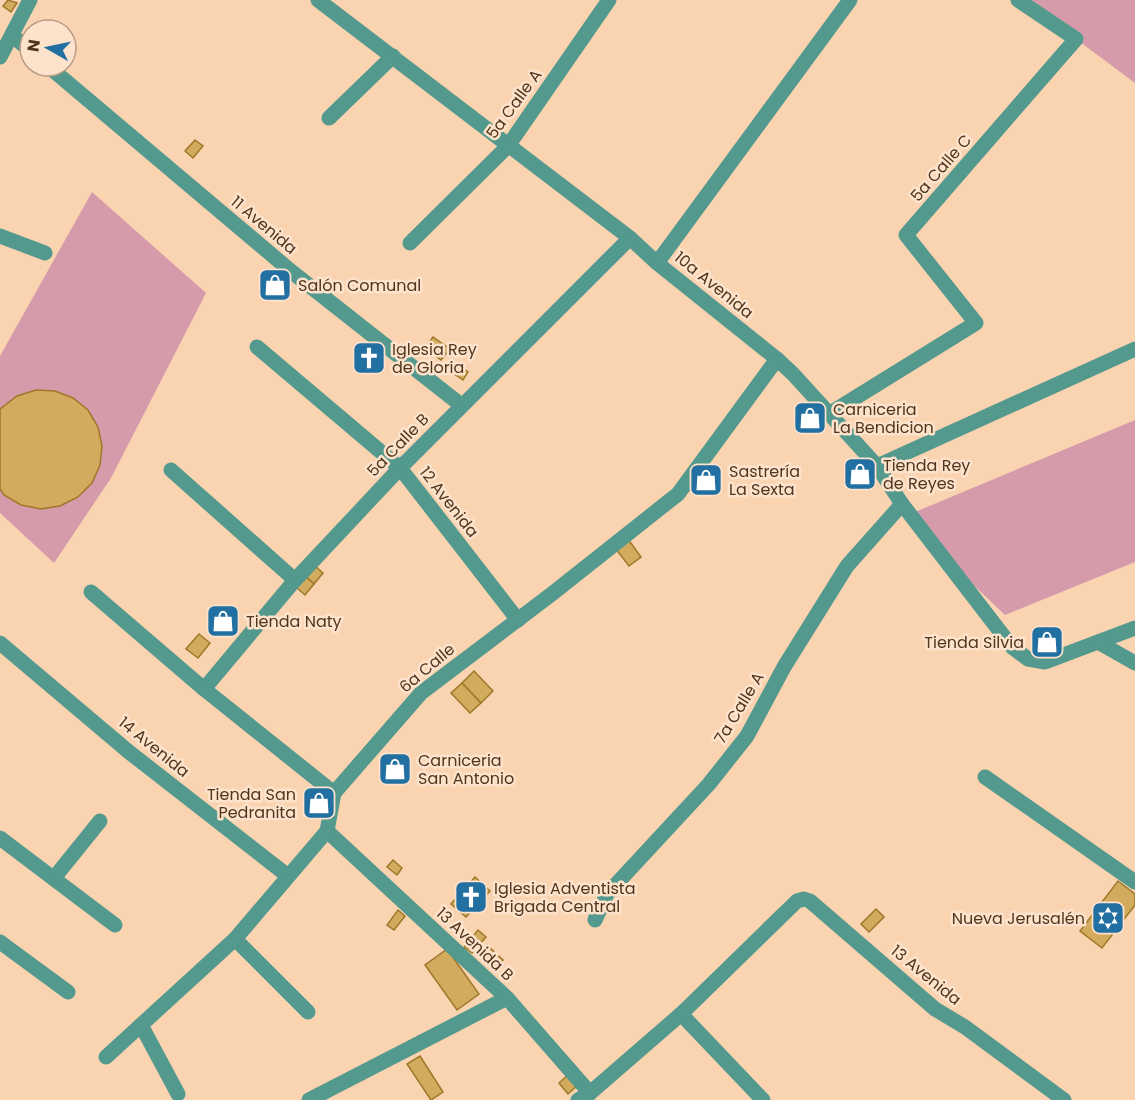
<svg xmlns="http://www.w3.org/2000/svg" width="1135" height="1100" font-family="Poppins,sans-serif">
<rect width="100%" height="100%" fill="#fad3b1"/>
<!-- green -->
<g fill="#d59baa">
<polygon points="1018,0 1135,0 1135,83 1076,39"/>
<polygon points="92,192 206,293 111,478 54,563 0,513 0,356"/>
<polygon points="1135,420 1135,562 1005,615 962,574 915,512"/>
</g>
<!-- building -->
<g fill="#d2ab5f" stroke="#9e7829" stroke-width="1.5">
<polygon points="8,0 17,3 11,12 3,6"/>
<polygon points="195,140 203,146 193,158 185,151"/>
<polygon points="271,272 288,285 279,298 261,284"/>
<polygon points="433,337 450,349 441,360 425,348"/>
<polygon points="367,345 382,358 372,370 357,357"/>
<polygon points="459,365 468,372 463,380 453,373"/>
<polygon points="36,390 55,391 73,398 88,410 98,427 102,446 100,465 92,483 78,497 60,506 41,509 21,505 4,495 0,489 0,409 17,396"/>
<polygon points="811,409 818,416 808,426 801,419"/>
<polygon points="862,460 874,475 858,487 846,473"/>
<polygon points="706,469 717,478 706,491 695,482"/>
<polygon points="628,539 641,557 629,566 615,548"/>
<polygon points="314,565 323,573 314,584 305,576"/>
<polygon points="305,576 314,584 305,595 296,587"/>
<polygon points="221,611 232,621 224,631 213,621"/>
<polygon points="1051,632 1057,646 1044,651 1038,638"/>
<polygon points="199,634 210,643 198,658 186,649"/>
<polygon points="474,671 493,691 481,703 462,683"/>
<polygon points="462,683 481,703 470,713 451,693"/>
<polygon points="395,758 406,769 396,781 384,770"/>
<polygon points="318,793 329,800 319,814 309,807"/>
<polygon points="393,860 402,868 397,875 387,867"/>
<polygon points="475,877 490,891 466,917 451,904"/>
<polygon points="1118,881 1135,894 1135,905 1102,948 1080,931"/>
<polygon points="876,909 884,917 869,932 861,924"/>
<polygon points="398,910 405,916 394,930 387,925"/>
<polygon points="478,930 486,937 472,953 464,947"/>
<polygon points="487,945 503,960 494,969 478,955"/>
<polygon points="447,949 479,994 457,1010 425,965"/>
<polygon points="420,1056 443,1092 431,1100 407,1064"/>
<polygon points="569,1074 578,1085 568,1094 559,1083"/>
</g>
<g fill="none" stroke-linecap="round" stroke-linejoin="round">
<!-- minor -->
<g stroke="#53998d" stroke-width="15">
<polyline points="318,0 630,238 657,263 777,359 793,374 877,466 902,504 1012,647 1028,659 1045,662 1135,628"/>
<polyline points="12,35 30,51"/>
<polyline points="0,57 30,0"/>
<polyline points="48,66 292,272 461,405"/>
<polyline points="329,118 393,56"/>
<polyline points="0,236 45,253"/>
<polyline points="410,243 508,146 609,0"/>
<polyline points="657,263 850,0"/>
<polyline points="257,347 400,468 518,620"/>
<polyline points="829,414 976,323 906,235 1076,39 1018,0"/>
<polyline points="877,466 1135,349"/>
<polyline points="171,470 295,580"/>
<polyline points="91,592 204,689 334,793"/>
<polyline points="1098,642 1135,663"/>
<polyline points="0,643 129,752 288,876"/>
<polyline points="204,689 295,580 400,468 630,238"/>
<polyline points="985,777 1135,882"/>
<polyline points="327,831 507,998 590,1093"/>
<polyline points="0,838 115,925"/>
<polyline points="54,878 100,821"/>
<polyline points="595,920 607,894 709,784 747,736 784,667 847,566 902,504"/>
<polyline points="235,939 308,1012"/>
<polyline points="0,942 68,992"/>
<polyline points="681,1014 763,1100"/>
<polyline points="141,1025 178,1094"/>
<polyline points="106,1057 235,939 327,831 334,793 421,693 553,593 678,494 777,359"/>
<polyline points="309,1100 507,998"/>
<polyline points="578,1100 590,1093 681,1014 797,901 804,899 810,901 935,1009 965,1027 1064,1100"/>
</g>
</g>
<!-- icons -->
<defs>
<g id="shop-square" transform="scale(1.725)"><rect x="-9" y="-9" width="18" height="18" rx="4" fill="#226fa1" stroke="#fee3cc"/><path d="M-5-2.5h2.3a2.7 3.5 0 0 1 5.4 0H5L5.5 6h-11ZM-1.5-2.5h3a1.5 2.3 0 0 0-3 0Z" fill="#fff"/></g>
<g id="church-square" transform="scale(1.725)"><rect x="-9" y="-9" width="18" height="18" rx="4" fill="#226fa1" stroke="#fee3cc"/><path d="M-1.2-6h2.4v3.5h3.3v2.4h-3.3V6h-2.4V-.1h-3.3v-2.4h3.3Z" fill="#fff"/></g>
<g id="synagogue-square" transform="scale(1.725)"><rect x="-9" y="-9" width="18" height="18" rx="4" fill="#226fa1" stroke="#fee3cc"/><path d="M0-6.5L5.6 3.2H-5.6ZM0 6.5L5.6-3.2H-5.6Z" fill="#fff"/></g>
</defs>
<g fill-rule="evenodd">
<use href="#shop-square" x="275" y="285"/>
<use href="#church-square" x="369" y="358"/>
<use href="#shop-square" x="810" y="418"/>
<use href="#shop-square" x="860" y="474"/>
<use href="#shop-square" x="706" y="480"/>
<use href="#shop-square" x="223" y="621"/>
<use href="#shop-square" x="1047" y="642"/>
<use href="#shop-square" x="395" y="769"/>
<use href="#shop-square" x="319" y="803"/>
<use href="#church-square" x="471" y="897"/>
<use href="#synagogue-square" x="1108" y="918"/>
</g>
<g text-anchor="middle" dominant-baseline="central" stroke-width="5" stroke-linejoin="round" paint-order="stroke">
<!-- street labels -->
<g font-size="16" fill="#50361e" stroke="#fee3cc">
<text transform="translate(514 104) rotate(-54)">5a Calle A</text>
<text transform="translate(941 168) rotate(-49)">5a Calle C</text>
<text transform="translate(264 225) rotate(40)">11 Avenida</text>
<text transform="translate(714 285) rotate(39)">10a Avenida</text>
<text transform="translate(398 445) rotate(-46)">5a Calle B</text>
<text transform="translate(449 502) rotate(52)">12 Avenida</text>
<text transform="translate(427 668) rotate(-40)">6a Calle</text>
<text transform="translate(739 708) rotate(-59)">7a Calle A</text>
<text transform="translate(154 747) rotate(39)">14 Avenida</text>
<text transform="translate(475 944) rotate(43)">13 Avenida B</text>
<text transform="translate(926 975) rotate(39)">13 Avenida</text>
</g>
<!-- poi labels -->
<g font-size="16" fill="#50361e" stroke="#fee3cc" text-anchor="start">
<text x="298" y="285">Salón Comunal</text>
<text x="392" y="349">Iglesia Rey<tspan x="392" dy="18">de Gloria</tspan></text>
<text x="833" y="409">Carniceria<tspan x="833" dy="18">La Bendicion</tspan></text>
<text x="883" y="465">Tienda Rey<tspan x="883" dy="18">de Reyes</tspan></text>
<text x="729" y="471">Sastrería<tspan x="729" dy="18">La Sexta</tspan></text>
<text x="246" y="621">Tienda Naty</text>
<text x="1024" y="642" text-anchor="end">Tienda Silvia</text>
<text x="418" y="760">Carniceria<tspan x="418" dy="18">San Antonio</tspan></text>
<text x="296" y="794" text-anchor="end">Tienda San<tspan x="296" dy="18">Pedranita</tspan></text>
<text x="494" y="888">Iglesia Adventista<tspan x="494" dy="18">Brigada Central</tspan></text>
<text x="1085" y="918" text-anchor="end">Nueva Jerusalén</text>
</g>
</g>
<!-- north arrow -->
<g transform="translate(48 48) rotate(279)"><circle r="28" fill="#fee3cc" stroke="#b89e86" stroke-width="1.5"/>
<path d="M0-4.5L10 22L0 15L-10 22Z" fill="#226fa1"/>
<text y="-9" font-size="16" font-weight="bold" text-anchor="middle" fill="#50361e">N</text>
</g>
</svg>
